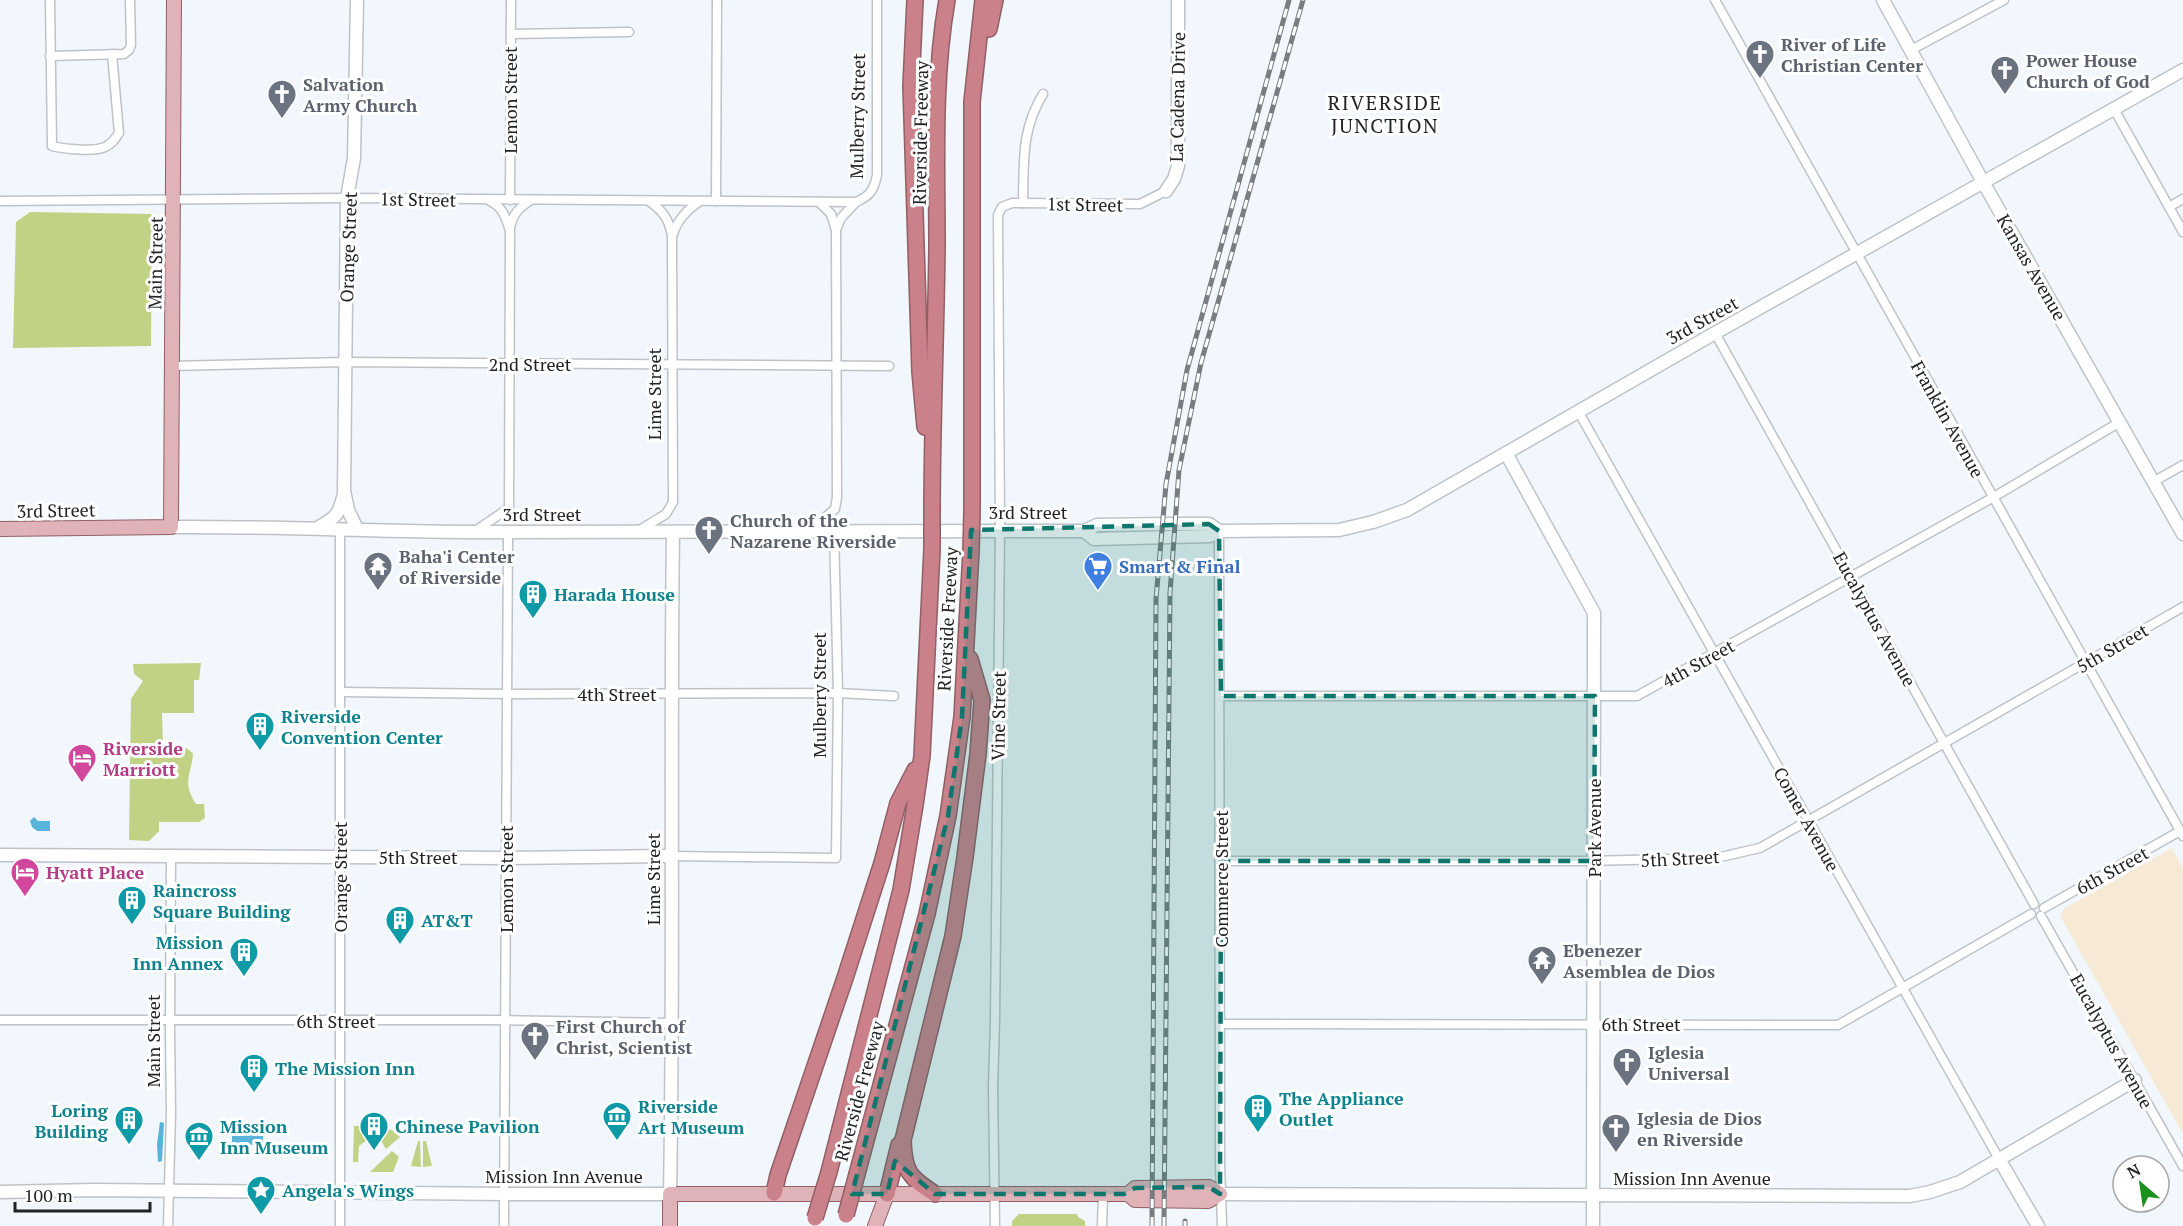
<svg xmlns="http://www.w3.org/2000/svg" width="2183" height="1226" font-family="'PT Serif',serif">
<rect width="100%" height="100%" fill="#f1f7fc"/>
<!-- education -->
<polygon fill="#f6ead6" points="2172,848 2183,868 2183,1134 2060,916 2065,908"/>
<!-- green -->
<g fill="#c1d285">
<polygon points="30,212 152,214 151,346 13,348 16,222"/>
<path d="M201 663 199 680H194V713H162L163 746 186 748 193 753C192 774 181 781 196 804H204L205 818 199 822H159V831L149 841 129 840 131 699 143 681 134 674 133 664Z"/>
<polygon points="354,1126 366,1126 367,1140 359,1146 358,1162 353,1162"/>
<polygon points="379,1128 396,1131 400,1137 386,1149 374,1129"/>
<polygon points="418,1141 420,1141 421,1167 411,1166"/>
<polygon points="423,1141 426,1141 432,1166 423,1167"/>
<polygon points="392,1151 399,1157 393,1172 370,1172"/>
<polygon points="1019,1214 1077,1214 1078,1217 1085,1221 1085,1226 1012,1226 1012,1221"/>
</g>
<!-- water -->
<g fill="#58b4da">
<polygon points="34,817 38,821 50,821 50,831 37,831 32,827 30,821"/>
<polygon points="160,1122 164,1123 162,1161 158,1162 157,1144"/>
<polygon points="247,1130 263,1132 263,1144 248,1145 232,1144 232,1132"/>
</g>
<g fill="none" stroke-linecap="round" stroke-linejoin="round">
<!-- street casing -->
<g stroke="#bec3c8" stroke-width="11">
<g id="street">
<path d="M50 0 52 146C64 149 94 152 105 147 112 144 115 139 119 133L112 54"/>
<polyline points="1715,0 2183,836"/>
<polyline points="511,34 629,32"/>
<polyline points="1911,50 2004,0"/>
<polyline points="50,56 124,54 129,50 131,45 130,0"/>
<polyline points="2114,109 2183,232"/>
<polyline points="510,200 511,0"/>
<path d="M0 201 347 198 856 202C870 196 874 190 877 175V0"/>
<path d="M490 201C502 207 505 215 509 228"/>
<polyline points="716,201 717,0"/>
<path d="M1023 203C1024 162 1021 130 1043 94"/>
<polyline points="2169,207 2183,199"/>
<polyline points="836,230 841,218 856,202"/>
<path d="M673 234C678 219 687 210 700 201"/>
<polyline points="1715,333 2034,904"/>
<polyline points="171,366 346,362 889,366"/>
<polyline points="1578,411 1999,1159"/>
<polyline points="2153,482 2183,465"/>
<path d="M475 531 509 508 510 228C513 213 519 208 531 200"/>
<path d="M638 531 666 514 673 502 672 236C669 219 663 211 649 201"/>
<polyline points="809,531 835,509 837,497 836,230 831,214 819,202"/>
<polyline points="1219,531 1220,1163 1222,1226"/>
<polyline points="340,692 517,694 838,693 894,696"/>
<polyline points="1221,696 1637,696 1992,498 2120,422"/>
<polyline points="670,856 836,858 838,693 834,531"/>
<polyline points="1221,861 1585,861 1716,858 1760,848 2183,607"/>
<polyline points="2044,908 2180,831"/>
<polyline points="2041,916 2183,1166"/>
<polyline points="0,1020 490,1020 672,1023"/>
<polyline points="1221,1024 1838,1025 2031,914"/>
<polyline points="168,1226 171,1112 170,1029 171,856"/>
<polyline points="340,1226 340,528"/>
<polyline points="504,1226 508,532"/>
<polyline points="995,1226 993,1087 995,1021 1000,530 998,215 1002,207 1012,203 1140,204 1166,191"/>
<polyline points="1102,1226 1103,1194"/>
</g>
</g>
<!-- secondary casing -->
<g stroke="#bec3c8" stroke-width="15">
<g id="secondary">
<polyline points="1883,0 1983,182 2183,534"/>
<polyline points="1166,191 1174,179 1178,166 1178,0"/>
<polyline points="1506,453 1594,613 1593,1226"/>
<polyline points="345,495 348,510 357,529"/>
<path d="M171 527C284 526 397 533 510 532 702 532 893 530 1084 531L1097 525 1168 524H1209L1219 531"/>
<path d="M319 527C337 517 339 514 344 494L347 198 354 158 357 0"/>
<polyline points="1084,531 1094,539 1210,536 1219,531 1339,530 1373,522 1407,510 1715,333 2183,70"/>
<polyline points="0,855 507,858 670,856"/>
<polyline points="1999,1159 2038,1226"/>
<path d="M0 1192 93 1190 505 1194H670C674 974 670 753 673 533"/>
<polyline points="1220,1194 1910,1196 1930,1192 1960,1182 2135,1080"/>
</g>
</g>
<!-- primary casing -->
<g stroke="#906066" stroke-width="16">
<g id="primary">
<polyline points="0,529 171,527 174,0"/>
<polyline points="670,1226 670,1194 1128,1194 1135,1188 1209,1187 1220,1194 1208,1201 1135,1200 1128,1194"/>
<polyline points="875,1226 887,1194"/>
</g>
</g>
<!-- highway casing -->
<g stroke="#906066" stroke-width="18">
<g id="highway">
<polyline points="915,0 911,86 920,372 925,427"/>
<polyline points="989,29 995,0"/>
<polyline points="972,512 972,102 983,0"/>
<path d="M932 515C932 425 936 336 937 246 937 164 933 80 947 0"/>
<polyline points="829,1172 901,890 915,805 922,756 932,549"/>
<polyline points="857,1174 927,914 948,816 962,717 971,551"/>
<polyline points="774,1193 778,1175 845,978 882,863 898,803 915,770"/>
<polyline points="887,1194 899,1145"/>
<path d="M935 1194C909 1177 904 1172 903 1140L953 936 965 857 978 754 982 700 970 659"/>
</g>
</g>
<!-- street -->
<use href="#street" stroke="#fff" stroke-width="8"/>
<!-- secondary -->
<use href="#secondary" stroke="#fff" stroke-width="12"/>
<!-- primary -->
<use href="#primary" stroke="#e0b3b8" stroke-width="14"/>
<!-- highway -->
<use href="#highway" stroke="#cb8189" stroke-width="15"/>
<!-- rail casing -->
<g stroke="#797d80" stroke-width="5">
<g id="rail">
<polyline points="1152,1226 1156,599 1166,484 1187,370 1289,0"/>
<polyline points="1164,1226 1170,593 1179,470 1201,363 1303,0"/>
<polyline points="1185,1226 1185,1221"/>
</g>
</g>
<!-- rail -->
<use href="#rail" stroke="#fff" stroke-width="3" stroke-dasharray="9" stroke-linecap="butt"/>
<!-- highway-bridge casing -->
<g stroke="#906066" stroke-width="18" stroke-linecap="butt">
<g id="highway-bridge">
<polyline points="932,515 932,549"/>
<polyline points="971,551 972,512"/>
<polyline points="846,1215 857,1174"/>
<polyline points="815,1218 829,1172"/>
</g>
</g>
<!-- highway-bridge -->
<use href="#highway-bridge" stroke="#cb8189" stroke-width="15"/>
</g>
<!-- marked area -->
<path fill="#0f766e" fill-opacity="0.2" stroke="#0f766e" stroke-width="4.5" stroke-dasharray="12 8" stroke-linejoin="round" d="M1209 524 1219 531 1221 696H1595L1594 861H1221L1220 1194 1209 1187 1135 1188 1124 1194H935L895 1161 887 1194H852L948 816 962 717 971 530Z"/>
<!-- icons -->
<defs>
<g id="church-pin" transform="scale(1.5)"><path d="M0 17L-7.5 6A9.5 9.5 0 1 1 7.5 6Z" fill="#6b7280" stroke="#fff"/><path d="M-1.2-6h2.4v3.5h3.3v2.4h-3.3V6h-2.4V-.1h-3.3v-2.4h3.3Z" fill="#fff"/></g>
<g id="temple-pin" transform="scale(1.5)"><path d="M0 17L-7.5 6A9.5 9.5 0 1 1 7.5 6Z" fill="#6b7280" stroke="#fff"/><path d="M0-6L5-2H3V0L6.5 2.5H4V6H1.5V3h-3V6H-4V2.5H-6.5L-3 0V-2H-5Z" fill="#fff"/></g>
<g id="supermarket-pin" transform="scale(1.5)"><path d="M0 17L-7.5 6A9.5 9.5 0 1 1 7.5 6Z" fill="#3f7fe0" stroke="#fff"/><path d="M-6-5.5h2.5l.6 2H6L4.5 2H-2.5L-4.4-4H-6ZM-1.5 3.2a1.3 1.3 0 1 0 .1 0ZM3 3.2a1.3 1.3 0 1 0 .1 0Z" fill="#fff"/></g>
<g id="building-pin" transform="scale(1.5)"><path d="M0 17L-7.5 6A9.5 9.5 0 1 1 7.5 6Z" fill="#0f9aa8" stroke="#fff"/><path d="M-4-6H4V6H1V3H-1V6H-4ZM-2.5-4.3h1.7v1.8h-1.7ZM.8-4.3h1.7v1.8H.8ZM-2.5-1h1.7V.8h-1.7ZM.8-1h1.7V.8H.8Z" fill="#fff"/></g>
<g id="hotel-pin" transform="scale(1.5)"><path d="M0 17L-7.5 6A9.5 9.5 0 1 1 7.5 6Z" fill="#d1479c" stroke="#fff"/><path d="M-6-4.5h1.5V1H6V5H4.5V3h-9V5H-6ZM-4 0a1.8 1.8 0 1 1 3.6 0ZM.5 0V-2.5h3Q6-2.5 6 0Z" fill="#fff"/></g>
<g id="museum-pin" transform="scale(1.5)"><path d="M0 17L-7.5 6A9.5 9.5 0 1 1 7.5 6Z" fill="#0f9aa8" stroke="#fff"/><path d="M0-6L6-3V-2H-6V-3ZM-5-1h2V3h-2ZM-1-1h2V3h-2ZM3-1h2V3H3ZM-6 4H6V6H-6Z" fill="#fff"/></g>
<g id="sight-pin" transform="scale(1.5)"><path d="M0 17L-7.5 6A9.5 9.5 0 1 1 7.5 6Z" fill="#0f9aa8" stroke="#fff"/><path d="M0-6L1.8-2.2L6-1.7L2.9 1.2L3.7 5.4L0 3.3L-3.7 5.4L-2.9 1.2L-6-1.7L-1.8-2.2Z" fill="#fff"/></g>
</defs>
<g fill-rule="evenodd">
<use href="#church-pin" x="1760" y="54"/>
<use href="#church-pin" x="2005" y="70"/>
<use href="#church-pin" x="282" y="94"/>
<use href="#church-pin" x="709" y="530"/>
<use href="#temple-pin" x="378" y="566"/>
<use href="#supermarket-pin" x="1098" y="566"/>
<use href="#building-pin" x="533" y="594"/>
<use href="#building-pin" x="260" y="726"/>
<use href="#hotel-pin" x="82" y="758"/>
<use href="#hotel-pin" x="25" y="872"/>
<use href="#building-pin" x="132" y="900"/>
<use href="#building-pin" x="400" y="920"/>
<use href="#building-pin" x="244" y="952"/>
<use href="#temple-pin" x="1542" y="960"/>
<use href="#church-pin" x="535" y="1036"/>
<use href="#church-pin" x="1627" y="1062"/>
<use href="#building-pin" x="254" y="1068"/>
<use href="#building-pin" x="1258" y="1108"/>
<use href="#museum-pin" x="617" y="1116"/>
<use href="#building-pin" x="129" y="1120"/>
<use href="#building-pin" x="374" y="1126"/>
<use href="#church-pin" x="1616" y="1128"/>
<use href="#museum-pin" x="199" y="1136"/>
<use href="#sight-pin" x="261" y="1190"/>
</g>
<g text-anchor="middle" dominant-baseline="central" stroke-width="6" stroke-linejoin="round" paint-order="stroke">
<!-- worship labels -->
<g font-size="18" font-weight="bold" fill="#5b616d" stroke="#fff" text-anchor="start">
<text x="1781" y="44">River of Life<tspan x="1781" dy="21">Christian Center</tspan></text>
<text x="2026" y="60">Power House<tspan x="2026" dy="21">Church of God</tspan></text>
<text x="303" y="84">Salvation<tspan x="303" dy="21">Army Church</tspan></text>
<text x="730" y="520">Church of the<tspan x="730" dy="21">Nazarene Riverside</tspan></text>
<text x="399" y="556">Baha'i Center<tspan x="399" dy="21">of Riverside</tspan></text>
<text x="1563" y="950">Ebenezer<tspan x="1563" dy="21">Asemblea de Dios</tspan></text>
<text x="556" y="1026">First Church of<tspan x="556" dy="21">Christ, Scientist</tspan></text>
<text x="1648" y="1052">Iglesia<tspan x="1648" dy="21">Universal</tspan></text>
<text x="1637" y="1118">Iglesia de Dios<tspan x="1637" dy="21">en Riverside</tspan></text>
</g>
<!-- street labels -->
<g font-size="18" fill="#212325" stroke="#fff">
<text transform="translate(1177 97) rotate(-89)">La Cadena Drive</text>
<text transform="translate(510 100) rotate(-90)">Lemon Street</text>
<text transform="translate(857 116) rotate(-89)">Mulberry Street</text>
<text transform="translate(920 133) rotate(-89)">Riverside Freeway</text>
<text transform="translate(418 199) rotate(1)">1st Street</text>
<text transform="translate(1085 204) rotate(1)">1st Street</text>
<text transform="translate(348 247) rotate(-88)">Orange Street</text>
<text transform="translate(155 263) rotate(-89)">Main Street</text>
<text transform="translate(2032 267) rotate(60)">Kansas Avenue</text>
<text transform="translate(1702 320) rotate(-29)">3rd Street</text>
<text x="530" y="364">2nd Street</text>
<text transform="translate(654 394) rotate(-90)">Lime Street</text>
<text transform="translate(1948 419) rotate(61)">Franklin Avenue</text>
<text transform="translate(56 510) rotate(-1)">3rd Street</text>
<text x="1028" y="512">3rd Street</text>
<text x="542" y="514">3rd Street</text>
<text transform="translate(947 619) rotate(-87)">Riverside Freeway</text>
<text transform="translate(1875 619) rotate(61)">Eucalyptus Avenue</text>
<text transform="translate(2112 648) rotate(-30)">5th Street</text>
<text transform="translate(1698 663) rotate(-29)">4th Street</text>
<text x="617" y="694">4th Street</text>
<text transform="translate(819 695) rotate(-90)">Mulberry Street</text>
<text transform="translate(998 716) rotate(-89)">Vine Street</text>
<text transform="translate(1807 819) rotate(61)">Comer Avenue</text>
<text transform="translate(1594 828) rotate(-90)">Park Avenue</text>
<text x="418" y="857">5th Street</text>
<text transform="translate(1680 858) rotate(-3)">5th Street</text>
<text transform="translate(2112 870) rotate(-29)">6th Street</text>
<text transform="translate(340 877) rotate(-90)">Orange Street</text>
<text transform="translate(506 879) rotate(-90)">Lemon Street</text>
<text transform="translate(653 879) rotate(-90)">Lime Street</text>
<text transform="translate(1221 879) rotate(-90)">Commerce Street</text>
<text x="336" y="1021">6th Street</text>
<text x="1641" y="1024">6th Street</text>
<text transform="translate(153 1041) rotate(-90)">Main Street</text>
<text transform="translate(2112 1041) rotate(61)">Eucalyptus Avenue</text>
<text transform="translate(859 1091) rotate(-75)">Riverside Freeway</text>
<text x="564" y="1176">Mission Inn Avenue</text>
<text x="1692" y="1178">Mission Inn Avenue</text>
</g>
<!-- shop labels -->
<g font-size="18" font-weight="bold" fill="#366cbe" stroke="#fff" text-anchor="start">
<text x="1119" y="566">Smart &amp; Final</text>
</g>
<!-- culture labels -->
<g font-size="18" font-weight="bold" fill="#0d838f" stroke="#fff" text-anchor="start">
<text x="554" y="594">Harada House</text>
<text x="281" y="716">Riverside<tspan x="281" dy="21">Convention Center</tspan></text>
<text x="153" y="890">Raincross<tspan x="153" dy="21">Square Building</tspan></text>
<text x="421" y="920">AT&amp;T</text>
<text x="223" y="942" text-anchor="end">Mission<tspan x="223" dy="21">Inn Annex</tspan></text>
<text x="275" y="1068">The Mission Inn</text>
<text x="1279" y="1098">The Appliance<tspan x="1279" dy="21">Outlet</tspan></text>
<text x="638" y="1106">Riverside<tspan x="638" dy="21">Art Museum</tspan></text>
<text x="108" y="1110" text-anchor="end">Loring<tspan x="108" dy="21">Building</tspan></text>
<text x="220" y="1126">Mission<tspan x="220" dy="21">Inn Museum</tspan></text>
<text x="395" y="1126">Chinese Pavilion</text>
<text x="282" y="1190">Angela's Wings</text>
</g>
<!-- hotel labels -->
<g font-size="18" font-weight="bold" fill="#b23c85" stroke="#fff" text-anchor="start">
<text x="103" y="748">Riverside<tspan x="103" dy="21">Marriott</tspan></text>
<text x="46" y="872">Hyatt Place</text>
</g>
<!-- neighbourhood labels -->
<g font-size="20" letter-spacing="1.5" fill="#212325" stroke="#fff">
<text x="1385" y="102">RIVERSIDE<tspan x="1385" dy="23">JUNCTION</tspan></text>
</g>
</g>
<!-- north arrow -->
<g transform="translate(2141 1184) rotate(331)"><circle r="28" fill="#ffffff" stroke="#a6a7a8" stroke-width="1.5"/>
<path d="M0-4.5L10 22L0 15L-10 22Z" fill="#1c901c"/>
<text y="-9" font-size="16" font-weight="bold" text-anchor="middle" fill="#212325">N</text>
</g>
<!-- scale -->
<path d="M15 1202v9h135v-9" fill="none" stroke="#212325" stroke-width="3"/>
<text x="24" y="1202" font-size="18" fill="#212325" stroke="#ffffff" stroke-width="4.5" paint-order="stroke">100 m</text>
</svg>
